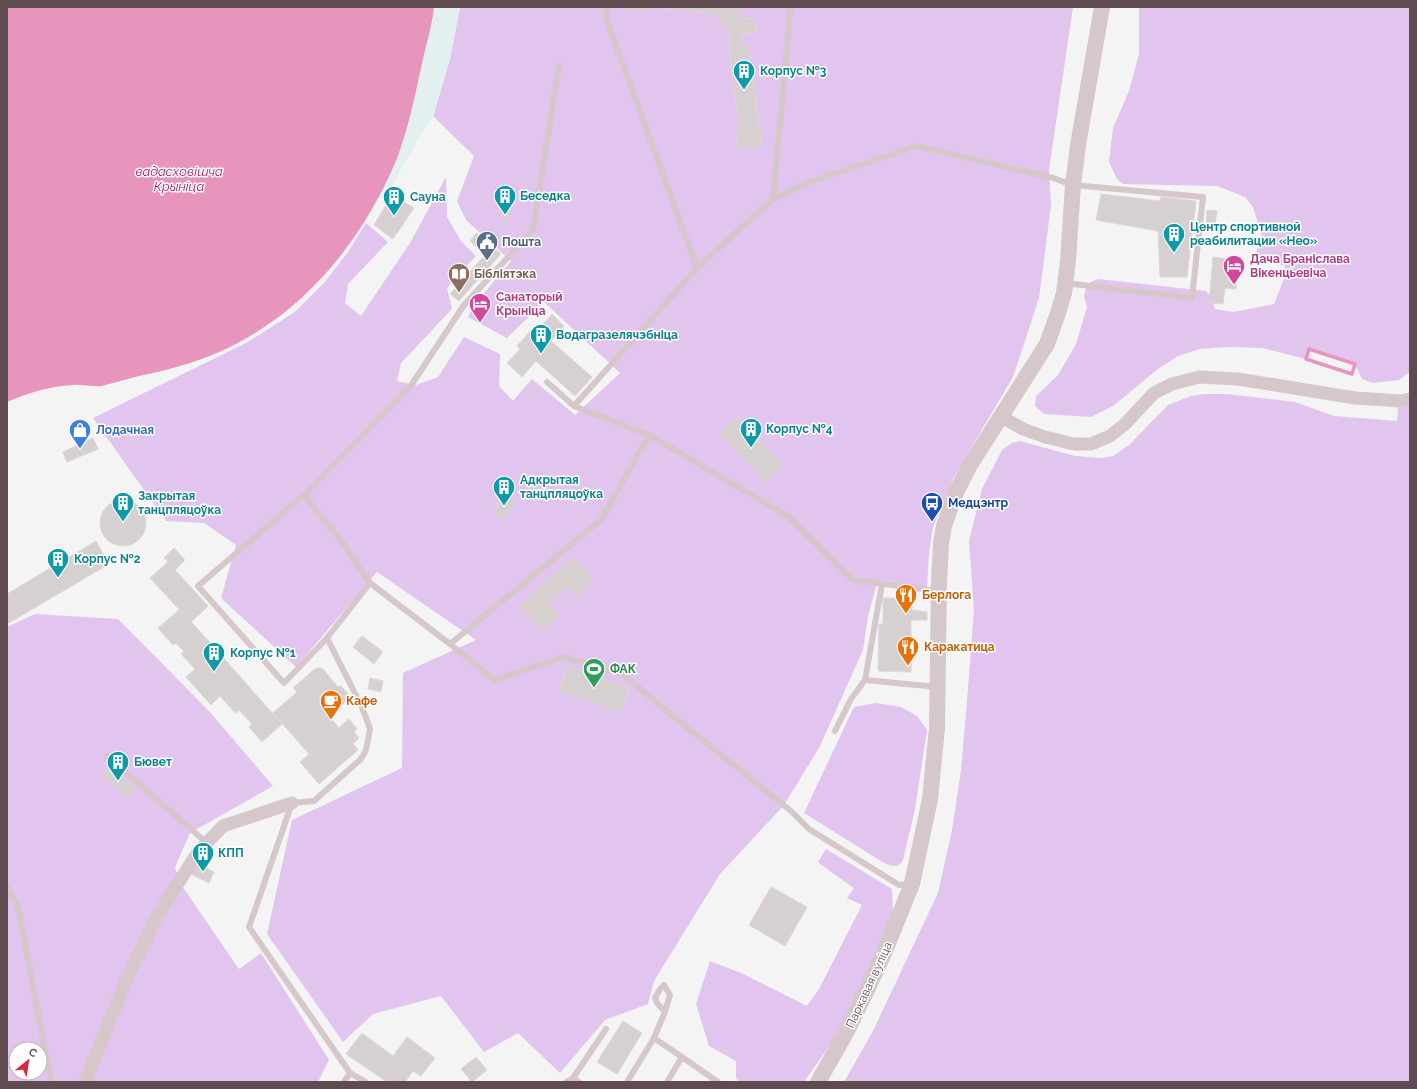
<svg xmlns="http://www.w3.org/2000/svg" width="1417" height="1089" font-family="Raleway,sans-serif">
<rect width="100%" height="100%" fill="#f3f4f3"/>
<!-- green -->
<g fill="#e1c5ee" fill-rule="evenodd">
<polygon points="460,7 1073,7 1049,170 1051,205 1039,298 1013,377 954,477 933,527 929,553 927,587 878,580 868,616 863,650 819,748 784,805 720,874 654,981 648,1004 605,1020 560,1073 518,1033 484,1052 441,996 373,1014 343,1042 267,934 292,820 402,768 403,673 476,640 377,572 296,667 221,598 236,545 204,523 166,521 93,418 248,342 296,311 324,283 348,252 366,223 388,242 348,284 345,303 361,316 410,243 446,177 447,217 461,241 476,256 447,288 452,309 401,363 397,381 416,385 438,377 464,337 500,354 499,386 513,401 532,379 575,415 620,373 544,302 507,338 468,317 474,305 511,261 466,220 457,201 474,156 433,116 450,59"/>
<polygon points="1139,7 1410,7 1410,372 1399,380 1373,383 1362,379 1355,364 1309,349 1306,359 1262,348 1228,347 1200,349 1178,356 1158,369 1113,406 1091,417 1044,414 1035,406 1036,396 1058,375 1076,344 1087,307 1084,296 1086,288 1091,282 1098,279 1206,291 1211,297 1215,309 1233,312 1274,304 1284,279 1285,266 1254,258 1262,237 1253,207 1245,197 1217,186 1123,184 1117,179 1109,162 1113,128 1129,91 1139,54"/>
<polygon points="1204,394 1227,394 1295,402 1334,416 1397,421 1398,408 1410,404 1410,1082 844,1082 873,1031 938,893 952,830 961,770 967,701 974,610 969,541 982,489 1002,450 1012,443 1020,441 1075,456 1100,458 1113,456 1129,445 1168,405 1191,396"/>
<path d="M35 614 118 619 210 712 273 786 190 833 175 867 180 883 239 969 261 953 329 1060 318 1082H7V627ZM16 1049H40V1073H16Z"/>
<path d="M876 703 901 707 917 716 927 730 915 809 903 860C898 870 888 865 881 861L804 813 854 707Z"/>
<polygon points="826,849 892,889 893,912 882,941 840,1031 804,1082 740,1082 736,1078 736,1061 709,1046 696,1004 710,961 741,973 807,1006 819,989 862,905 847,898 854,888 828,870 818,862"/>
</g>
<!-- sand -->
<polygon fill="#e2f1f0" points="434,7 460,7 450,59 433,116 426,126 387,194 376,200 396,159 402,141 418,86"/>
<!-- water -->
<path fill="#e895be" d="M7 7H434C432 26 426 45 422 64 415 96 408 130 396 161 355 257 283 337 180 366 167 370 153 373 139 376 127 379 114 383 102 386 93 387 82 384 73 385 51 386 27 393 7 402Z"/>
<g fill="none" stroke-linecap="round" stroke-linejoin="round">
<!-- stream -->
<polygon stroke="#e895be" stroke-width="3.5" points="1309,349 1355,364 1352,374 1306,359"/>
</g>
<!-- building -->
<g fill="#d6d0d1" stroke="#ddd7d7">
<polygon points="626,7 737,7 745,19 755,18 757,32 741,34 742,45 748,44 762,147 738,150 736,134 740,133 729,48 731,41 726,28 720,20 711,13 648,7 647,12 626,10"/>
<polygon points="1101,194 1160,201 1161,197 1196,201 1187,277 1160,277 1158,231 1096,220"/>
<polygon points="392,195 414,208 393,239 374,225"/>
<polygon points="505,210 511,214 506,221 499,217"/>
<polygon points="1207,210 1217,211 1215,225 1206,224"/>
<polygon points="477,233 501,254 459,301 450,294 485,255 470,241"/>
<polygon points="1213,257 1235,260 1234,273 1227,272 1227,276 1237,277 1236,289 1225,288 1223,304 1209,303"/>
<polygon points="552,314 564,326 551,341 592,377 575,396 536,361 522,377 507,363 520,349 517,346 534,327 538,330"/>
<polygon points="737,418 783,466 765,482 720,433"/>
<polygon points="93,438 98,449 67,462 63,452"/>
<polygon points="500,482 506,483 506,489 500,488"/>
<polygon points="507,494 516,502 502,519 492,511"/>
<circle cx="123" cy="523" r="23"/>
<polygon points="96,541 109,564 7,624 7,594"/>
<polygon points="174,548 185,560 175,570 208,606 191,622 150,578 168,562 164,558"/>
<polygon points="573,557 594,581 576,597 566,586 548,603 559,615 542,631 519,606"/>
<polygon points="883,598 912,598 912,610 927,612 927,620 911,620 911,672 878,671 879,624 883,624"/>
<polygon points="180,609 282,724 262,742 249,727 252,724 239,710 235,713 220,696 211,705 186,677 195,669 181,654 184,652 176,643 173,645 158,628"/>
<polygon points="362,636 383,652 374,664 353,647"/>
<polygon points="568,666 629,688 621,712 559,690"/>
<polygon points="316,668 322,668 338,687 340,685 351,697 329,716 339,728 349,719 357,729 354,732 359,738 353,744 358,750 319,784 300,762 309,754 273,713 297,692 293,688"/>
<polygon points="370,678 383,681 381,692 368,689"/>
<polygon points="110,766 135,788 127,797 102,775"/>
<polygon points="197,863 214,872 209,883 191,874"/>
<polygon points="771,887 807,907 785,946 749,925"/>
<polygon points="623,1021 642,1033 617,1074 597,1062"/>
<polygon points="362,1033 393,1056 407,1037 435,1058 421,1076 413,1071 405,1082 387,1082 346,1054"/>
<polygon points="476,1057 487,1070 472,1082 461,1069"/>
</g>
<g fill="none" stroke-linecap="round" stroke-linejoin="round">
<!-- service -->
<g stroke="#d6c7cb" stroke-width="6">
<polyline points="608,7 606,18 697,268"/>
<polyline points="773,199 807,183 917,146 1053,178 1073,185 1203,197 1192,298 1065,283"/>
<polyline points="547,382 574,406 649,435 789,517 853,580 938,591"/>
<polyline points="574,406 697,268 773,199 785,70 790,7"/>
<polyline points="304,495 342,542 370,583 450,644 494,680 563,657 624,675 663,708 791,811 809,829 899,885 910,884"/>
<polyline points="882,584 865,680 937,687"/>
<polyline points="327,638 284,683 198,586 304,495 410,387 464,305 533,230 559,65"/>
<polyline points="450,644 601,520 649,435"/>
<polyline points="835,731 851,699 865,680"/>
<polyline points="107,756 207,843"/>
<polyline points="7,887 18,906 51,1082"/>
<polyline points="654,1038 665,1012 670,995 664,985 660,989 655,998 657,1003 665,1012"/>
<polyline points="682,1057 718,1082"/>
<polyline points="350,1073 366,1082"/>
<polyline points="573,1078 606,1029"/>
<polyline points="344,1082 350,1073 249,927 292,803 314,801 361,759 366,750 370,729 362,707 327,638 370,583"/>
<polyline points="566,1082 573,1078 579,1082"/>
<polyline points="627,1082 654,1038 682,1057 667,1082"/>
</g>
<!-- minor -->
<g stroke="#d6c7cb" stroke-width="13">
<polyline points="1002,417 1023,429 1045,437 1074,444 1091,444 1110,436 1125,424 1154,393 1172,384 1199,377 1238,379 1355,398 1400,401 1410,399"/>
<polyline points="85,1082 126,981 156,918 198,852 223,826 292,803"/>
</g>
<!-- tertiary -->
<polyline stroke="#d6c7cb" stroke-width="16" points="818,1082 847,1031 867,990 884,953 912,884 930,799 937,728 939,581 941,543 944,526 955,494 970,465 1047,344 1058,313 1064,293 1068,261 1073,185 1078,145 1102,7"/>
</g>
<!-- icons -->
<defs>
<g id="building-pin" transform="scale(1.15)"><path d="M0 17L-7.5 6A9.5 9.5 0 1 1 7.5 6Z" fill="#0f9aa8" stroke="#fff"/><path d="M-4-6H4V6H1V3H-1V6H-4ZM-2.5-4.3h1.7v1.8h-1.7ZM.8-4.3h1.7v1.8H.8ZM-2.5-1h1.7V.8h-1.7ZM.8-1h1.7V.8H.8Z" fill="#fff"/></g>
<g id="civic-pin" transform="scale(1.15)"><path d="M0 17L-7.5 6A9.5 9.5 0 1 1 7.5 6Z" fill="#5c6f8a" stroke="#fff"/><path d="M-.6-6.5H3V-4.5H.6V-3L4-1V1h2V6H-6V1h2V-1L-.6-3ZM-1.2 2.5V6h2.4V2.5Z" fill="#fff"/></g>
<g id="hotel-pin" transform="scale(1.15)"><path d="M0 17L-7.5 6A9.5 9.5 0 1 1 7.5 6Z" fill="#d1479c" stroke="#fff"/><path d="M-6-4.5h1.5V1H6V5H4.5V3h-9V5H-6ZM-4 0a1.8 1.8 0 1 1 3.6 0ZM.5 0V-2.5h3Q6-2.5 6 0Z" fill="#fff"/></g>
<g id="library-pin" transform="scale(1.15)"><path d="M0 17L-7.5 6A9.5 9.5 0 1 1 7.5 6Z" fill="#8d6e63" stroke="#fff"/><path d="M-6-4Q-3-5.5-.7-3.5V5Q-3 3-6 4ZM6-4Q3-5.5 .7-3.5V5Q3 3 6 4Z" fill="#fff"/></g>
<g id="shop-pin" transform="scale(1.15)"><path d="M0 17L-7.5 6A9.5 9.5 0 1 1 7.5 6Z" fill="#3f7fe0" stroke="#fff"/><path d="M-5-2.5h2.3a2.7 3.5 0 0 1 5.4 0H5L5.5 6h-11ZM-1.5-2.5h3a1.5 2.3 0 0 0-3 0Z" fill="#fff"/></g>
<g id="bus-pin" transform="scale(1.15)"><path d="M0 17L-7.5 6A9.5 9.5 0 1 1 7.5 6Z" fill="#1a4fb4" stroke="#fff"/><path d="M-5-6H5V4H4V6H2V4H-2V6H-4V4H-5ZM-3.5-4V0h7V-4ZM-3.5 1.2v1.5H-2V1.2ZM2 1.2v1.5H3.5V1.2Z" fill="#fff"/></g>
<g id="restaurant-pin" transform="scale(1.15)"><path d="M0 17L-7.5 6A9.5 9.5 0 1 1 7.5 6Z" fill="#e8710a" stroke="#fff"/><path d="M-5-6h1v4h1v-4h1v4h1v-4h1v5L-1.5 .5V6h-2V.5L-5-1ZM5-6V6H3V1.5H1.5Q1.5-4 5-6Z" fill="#fff"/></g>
<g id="stadium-pin" transform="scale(1.15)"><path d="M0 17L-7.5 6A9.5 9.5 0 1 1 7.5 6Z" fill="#2e9e5b" stroke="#fff"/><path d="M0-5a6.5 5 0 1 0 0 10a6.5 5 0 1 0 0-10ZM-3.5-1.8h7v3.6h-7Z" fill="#fff"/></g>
<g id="cafe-pin" transform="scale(1.15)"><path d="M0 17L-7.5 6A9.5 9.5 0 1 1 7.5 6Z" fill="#e8710a" stroke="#fff"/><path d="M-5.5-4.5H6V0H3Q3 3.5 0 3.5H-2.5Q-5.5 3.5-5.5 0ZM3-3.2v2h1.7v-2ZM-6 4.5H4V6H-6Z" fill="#fff"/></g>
</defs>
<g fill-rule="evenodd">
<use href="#building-pin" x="744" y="71"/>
<use href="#building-pin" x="505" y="196"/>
<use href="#building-pin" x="394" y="197"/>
<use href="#building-pin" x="1174" y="234"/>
<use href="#civic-pin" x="487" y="242"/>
<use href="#hotel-pin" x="1234" y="266"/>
<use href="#library-pin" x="459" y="274"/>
<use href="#hotel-pin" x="480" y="304"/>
<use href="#building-pin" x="541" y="335"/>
<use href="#building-pin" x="751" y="429"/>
<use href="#shop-pin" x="80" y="430"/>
<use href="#building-pin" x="504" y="487"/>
<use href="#building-pin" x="123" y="503"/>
<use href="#bus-pin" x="932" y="503"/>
<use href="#building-pin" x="58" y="559"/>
<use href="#restaurant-pin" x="906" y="595"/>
<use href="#restaurant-pin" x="908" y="647"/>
<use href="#building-pin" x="214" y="653"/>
<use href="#stadium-pin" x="594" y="669"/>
<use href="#cafe-pin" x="331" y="701"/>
<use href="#building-pin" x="118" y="762"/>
<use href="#building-pin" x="203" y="853"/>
</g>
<g text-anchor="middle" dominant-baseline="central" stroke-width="3" stroke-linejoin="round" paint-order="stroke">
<!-- culture labels -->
<g font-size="12" font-weight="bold" fill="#0d838f" stroke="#fff" text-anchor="start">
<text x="760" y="71">Корпус №3</text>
<text x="520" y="196">Беседка</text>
<text x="410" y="197">Сауна</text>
<text x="1190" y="227">Центр спортивной<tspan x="1190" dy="14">реабилитации «Нео»</tspan></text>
<text x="556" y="335">Водагразелячэбніца</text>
<text x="766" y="429">Корпус №4</text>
<text x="520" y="480">Адкрытая<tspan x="520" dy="14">танцпляцоўка</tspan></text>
<text x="138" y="496">Закрытая<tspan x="138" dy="14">танцпляцоўка</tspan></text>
<text x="74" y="559">Корпус №2</text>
<text x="230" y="653">Корпус №1</text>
<text x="134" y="762">Бювет</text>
<text x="218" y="853">КПП</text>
</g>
<!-- service labels -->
<g font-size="12" font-weight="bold" fill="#4e5e75" stroke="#fff" text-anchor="start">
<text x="502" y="242">Пошта</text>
</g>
<!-- hotel labels -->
<g font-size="12" font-weight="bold" fill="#b23c85" stroke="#fff" text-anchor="start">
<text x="1250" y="259">Дача Браніслава<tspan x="1250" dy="14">Вікенцьевіча</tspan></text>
<text x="496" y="297">Санаторый<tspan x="496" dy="14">Крыніца</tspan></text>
</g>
<!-- education labels -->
<g font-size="12" font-weight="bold" fill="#785e54" stroke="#fff" text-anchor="start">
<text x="474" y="274">Бібліятэка</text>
</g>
<!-- shop labels -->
<g font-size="12" font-weight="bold" fill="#366cbe" stroke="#fff" text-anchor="start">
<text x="96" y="430">Лодачная</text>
</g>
<!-- transit labels -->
<g font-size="12" font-weight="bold" fill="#164399" stroke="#fff" text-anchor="start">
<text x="948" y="503">Медцэнтр</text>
</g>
<!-- food labels -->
<g font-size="12" font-weight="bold" fill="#c56008" stroke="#fff" text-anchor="start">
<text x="922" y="595">Берлога</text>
<text x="924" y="647">Каракатица</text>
<text x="346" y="701">Кафе</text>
</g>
<!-- leisure labels -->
<g font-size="12" font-weight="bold" fill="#27864d" stroke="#fff" text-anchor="start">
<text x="610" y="669">ФАК</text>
</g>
<!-- street labels -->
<g font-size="12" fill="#5f4b50" stroke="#fff">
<text transform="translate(869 985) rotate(-65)">Паркавая вуліца</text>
</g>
<!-- water labels -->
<g font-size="13" font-style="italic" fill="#a7165d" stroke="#fff">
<text x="179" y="171">вадасховішча<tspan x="179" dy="15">Крыніца</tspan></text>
</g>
</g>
<!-- border -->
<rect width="1417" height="1089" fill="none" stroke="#5f4b50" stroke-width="16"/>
<!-- north arrow -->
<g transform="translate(28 1061) rotate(30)"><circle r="19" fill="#ffffff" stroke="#bfb7b9"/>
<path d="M0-3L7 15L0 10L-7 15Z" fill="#da2740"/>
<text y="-6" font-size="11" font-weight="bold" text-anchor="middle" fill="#5f4b50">С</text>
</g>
</svg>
